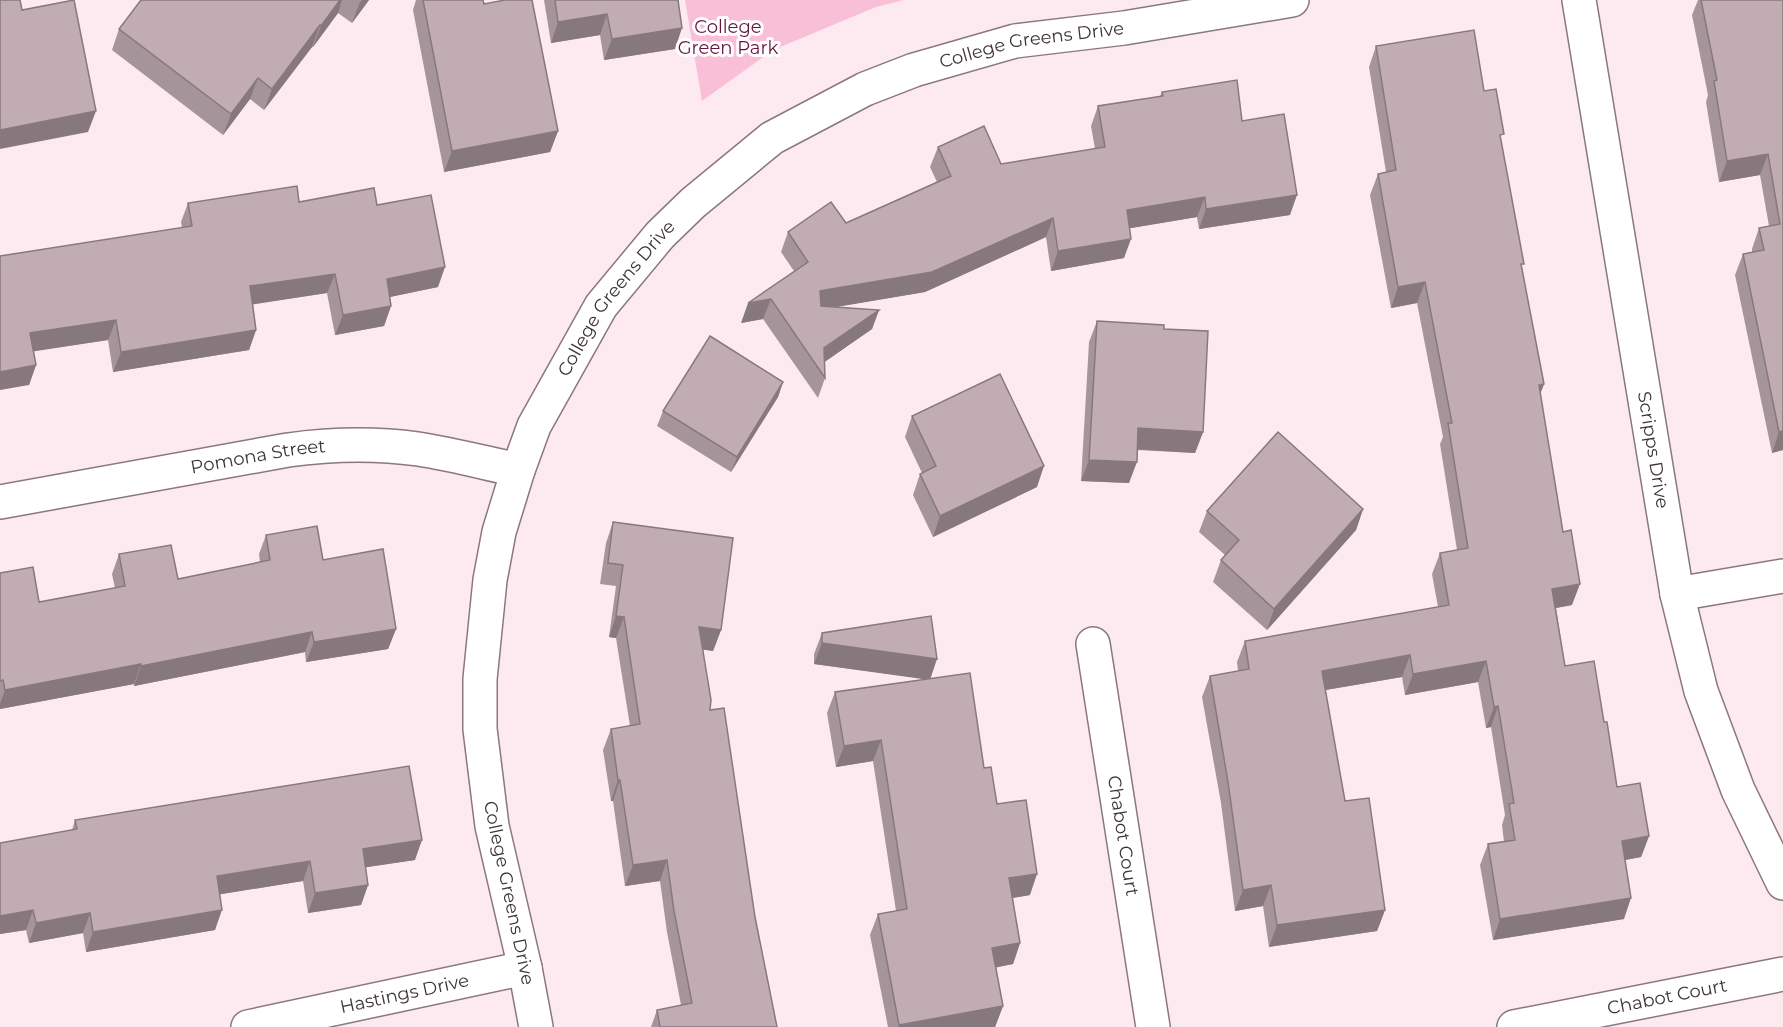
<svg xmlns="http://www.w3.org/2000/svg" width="1783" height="1027" font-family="Montserrat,sans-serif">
<rect width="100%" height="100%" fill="#fceaf0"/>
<!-- green -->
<polygon fill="#f9bfd6" points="685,0 904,0 876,7 773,50 702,101"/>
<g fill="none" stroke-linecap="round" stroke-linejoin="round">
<!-- minor casing -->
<g stroke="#8b777e" stroke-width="36">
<g id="minor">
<path id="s1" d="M1579 0 1677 594 1701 691 1738 790 1783 883"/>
<path id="s2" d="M0 502 288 450C332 444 374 443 418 449 451 454 485 463 518 470"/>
<polyline points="1677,594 1783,576"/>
<path id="s3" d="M1093 644 1153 1027"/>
<path id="s4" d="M248 1027 525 968"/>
<path id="s5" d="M536 1027 525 968 492 826 480 729V679L490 580 499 532 518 470 534 426 601 306 660 235 693 203 772 138 865 89 914 70 1015 41 1124 28 1292 0"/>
<path id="s6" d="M1514 1027 1783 974"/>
</g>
</g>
<!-- minor -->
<use href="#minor" stroke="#fff" stroke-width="33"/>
</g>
<!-- wall -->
<g fill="#a6949b">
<polygon points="141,0 369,0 352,23 338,13 313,47 312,47 264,110 250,99 223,135 112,50 119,29"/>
<polygon points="416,0 483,0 484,4 558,131 550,152 444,172 413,10"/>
<polygon points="544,0 678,0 675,49 604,60 600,35 551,43"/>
<polygon points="1698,0 1783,0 1783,450 1772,453 1735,275 1743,254 1752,252 1752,249 1759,228 1769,226 1760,175 1719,182 1706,102 1708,95 1692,15"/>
<polygon points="1376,46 1484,91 1501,141 1522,270 1544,384 1540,394 1572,605 1556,608 1565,666 1604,722 1617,787 1649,836 1641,857 1625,860 1624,919 1493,940 1480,865 1488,844 1504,842 1502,825 1505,815 1491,727 1486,728 1478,682 1405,695 1402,677 1325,690 1345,801 1385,910 1377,931 1269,947 1263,906 1235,911 1221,803 1202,697 1210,676 1238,671 1237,662 1245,641 1438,607 1432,574 1440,553 1457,550 1440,444 1443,437 1417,303 1391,308 1370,195 1378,174 1386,172 1369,67"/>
<polygon points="1162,92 1242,121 1290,215 1199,229 1197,217 1130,228 1124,258 1051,271 1046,237 925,292 834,307 879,310 872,329 824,362 825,378 818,398 763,319 741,323 794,271 781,252 788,232 846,223 937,182 930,167 938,147 1001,164 1095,149 1091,126 1098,106 1160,96"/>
<polygon points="299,202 377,205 438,287 390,297 391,306 384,326 335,335 327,293 253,304 256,330 249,350 113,372 108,340 33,351 36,365 29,385 0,256 182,228 181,222 188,203"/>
<polygon points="1097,321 1164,329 1203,432 1195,453 1137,450 1129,483 1081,481 1089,342"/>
<polygon points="783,382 778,397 731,472 657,426 663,411"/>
<polygon points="912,416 1037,487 933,537 913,495 920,474 922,473 905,437"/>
<polygon points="1363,509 1356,530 1267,630 1213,582 1221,560 1225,555 1199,532 1207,511"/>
<polygon points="613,522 721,630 713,651 703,649 710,710 755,917 777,1027 651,1027 657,1010 681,1005 667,932 660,881 625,886 613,801 611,801 603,750 611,729 630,726 616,638 609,637 616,586 600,584 606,543"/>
<polygon points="266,535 323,560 396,629 388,649 306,662 305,652 134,686 134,684 0,709 0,573 39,602 115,588 112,574 119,554 178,579 260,562 259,554"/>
<polygon points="822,633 930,679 984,768 1030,895 1012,898 1020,943 1013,964 996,967 1003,1006 995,1027 888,1027 870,935 878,914 896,911 873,761 836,767 827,713 835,692 927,679 814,664 814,654"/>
<polygon points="75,820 415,860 365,867 368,885 361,905 308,913 303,881 220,894 215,930 86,952 83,933 29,943 26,930 0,934 0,843 72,830"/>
</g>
<!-- shaded-wall -->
<g fill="#87787e">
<polygon points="340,0 342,0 338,13 313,47 321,26"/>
<polygon points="362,0 369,0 352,23 360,2"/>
<polygon points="607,14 600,35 551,43 558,22"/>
<polygon points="320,25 312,47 264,110 272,89"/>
<polygon points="682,28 675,49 604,60 612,39"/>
<polygon points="258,78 250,99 223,135 231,114"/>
<polygon points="96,111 88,132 0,149 0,130"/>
<polygon points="558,131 550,152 444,172 452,151"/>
<polygon points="1768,154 1760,175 1719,182 1727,161"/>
<polygon points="1297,195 1290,215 1199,229 1206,209"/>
<polygon points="1205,197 1197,217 1120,230 1127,210"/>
<polygon points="1053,218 1046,237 925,292 813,311 820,291"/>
<polygon points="1131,239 1124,258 1051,271 1058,251"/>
<polygon points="445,267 438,287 380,299 387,279"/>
<polygon points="335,274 327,293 243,306 250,286"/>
<polygon points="1425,282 1417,303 1391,308 1398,287"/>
<polygon points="771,299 763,319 741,323 748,303"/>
<polygon points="391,306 384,326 335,335 343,315"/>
<polygon points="879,310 872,329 816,368 824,348"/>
<polygon points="116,320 108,340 23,353 30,333"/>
<polygon points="256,330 249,350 113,372 121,352"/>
<polygon points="36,365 29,385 0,390 0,372"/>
<polygon points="783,382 778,397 731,472 737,457"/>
<polygon points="1544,384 1536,405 1539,385"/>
<polygon points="1138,428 1203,432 1195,453 1131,449"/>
<polygon points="1783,431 1783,450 1772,453 1779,432"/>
<polygon points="1089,460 1137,462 1129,483 1081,481"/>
<polygon points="1044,466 1037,487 933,537 940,516"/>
<polygon points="1363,509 1356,530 1267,630 1274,609"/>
<polygon points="1580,584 1572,605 1545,610 1552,589"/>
<polygon points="616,616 624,617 616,638 609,637"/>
<polygon points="699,627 721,630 713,651 691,648"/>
<polygon points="396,629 388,649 306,662 314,642"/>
<polygon points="312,632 305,652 134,686 141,666"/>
<polygon points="822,643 937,659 930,680 814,664"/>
<polygon points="1410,655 1402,677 1314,692 1322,671"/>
<polygon points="1486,661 1478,682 1405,695 1413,674"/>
<polygon points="141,664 134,684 0,709 0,704 5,690"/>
<polygon points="1498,706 1491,727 1486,728 1494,707"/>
<polygon points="881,740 873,761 836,767 844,746"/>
<polygon points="618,780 620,780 613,801 611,801"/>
<polygon points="1649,836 1641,857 1614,862 1622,841"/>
<polygon points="422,840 415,860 355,869 363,849"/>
<polygon points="667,860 660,881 625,886 633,865"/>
<polygon points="310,861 303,881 210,896 217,876"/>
<polygon points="1037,874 1030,895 1001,900 1009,878"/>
<polygon points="368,885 361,905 308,913 315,893"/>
<polygon points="1271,885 1263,906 1235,911 1243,890"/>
<polygon points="1631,898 1624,919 1493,940 1500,919"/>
<polygon points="33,910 26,930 0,934 0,916"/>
<polygon points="222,910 215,930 86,952 93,932"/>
<polygon points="1385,910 1377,931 1269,947 1277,925"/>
<polygon points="90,913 83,933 29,943 36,923"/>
<polygon points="1020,943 1013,964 984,970 992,948"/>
<polygon points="1003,1006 995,1027 898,1027 899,1025"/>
</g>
<!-- building -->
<g fill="#c1acb4" stroke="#87787e" stroke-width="1.5">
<polygon points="0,0 20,0 22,10 74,0 96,111 0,130"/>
<polygon points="141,0 340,0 321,26 320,25 272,89 258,78 231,114 119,29"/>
<polygon points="423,0 483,0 484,4 505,0 532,0 558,131 452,151"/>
<polygon points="555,0 678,0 682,28 612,39 607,14 558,22"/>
<polygon points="1701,0 1783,0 1783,431 1779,432 1743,254 1764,250 1759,228 1780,224 1768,154 1727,161 1714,81 1717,80"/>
<polygon points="1474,30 1484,91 1496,89 1504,134 1500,135 1524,264 1521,264 1544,384 1539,385 1563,532 1571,530 1580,584 1552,589 1565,666 1594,661 1604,722 1607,722 1617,787 1640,783 1649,836 1622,841 1631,898 1500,919 1488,844 1515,840 1509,804 1514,803 1498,706 1494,707 1486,661 1413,674 1410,655 1322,671 1345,801 1369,798 1385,910 1277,925 1271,885 1243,890 1228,782 1210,676 1249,669 1245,641 1449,605 1440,553 1468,548 1448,423 1452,423 1425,282 1398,287 1378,174 1396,170 1376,46"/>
<polygon points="1237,80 1242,121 1284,114 1297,195 1206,209 1205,197 1127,210 1131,239 1058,251 1053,218 932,272 820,291 821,306 879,310 824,348 825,378 771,299 748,303 808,262 788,232 831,202 846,223 951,176 938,147 984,126 1001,164 1105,147 1098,106 1163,96 1162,92"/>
<polygon points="297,186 299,202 374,188 377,205 431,195 445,267 387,279 391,306 343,315 335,274 250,286 256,330 121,352 116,320 30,333 36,365 0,372 0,256 192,226 188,203"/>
<polygon points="1097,321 1164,325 1164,329 1208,331 1203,432 1138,428 1137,462 1089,460"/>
<polygon points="710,336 783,382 737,457 663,411"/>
<polygon points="1000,374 1044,466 940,516 920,474 936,466 912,416"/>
<polygon points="1278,432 1363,509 1274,609 1221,560 1239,540 1207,511"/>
<polygon points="613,522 733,538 721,630 699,627 711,700 710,710 724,708 755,917 777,1027 660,1027 657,1010 692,1003 674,911 667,860 633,865 620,780 618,780 611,729 640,724 624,617 616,616 623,565 608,563"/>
<polygon points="317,526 323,560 383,549 396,629 314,642 312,632 141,666 141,664 5,690 3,680 0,681 0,573 33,567 39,602 125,586 119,554 171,545 178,579 270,560 266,535"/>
<polygon points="931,616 937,659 822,643 822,633"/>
<polygon points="970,673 984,768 991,767 997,804 1026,800 1037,874 1009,878 1020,943 992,948 1003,1006 899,1025 878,914 907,909 881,740 844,746 835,692"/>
<polygon points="409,766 422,840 363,849 368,885 315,893 310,861 217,876 222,910 93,932 90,913 36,923 33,910 0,916 0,843 77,829 75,820"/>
</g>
<g text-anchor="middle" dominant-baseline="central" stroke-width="6" stroke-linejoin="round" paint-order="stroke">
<!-- park labels -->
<g font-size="18" fill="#661540" stroke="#fff">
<text x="728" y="27">College<tspan x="728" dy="21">Green Park</tspan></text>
</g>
<!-- street labels -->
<g font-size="18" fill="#3c3336" stroke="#fff">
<text stroke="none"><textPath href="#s5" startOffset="1270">College Greens Drive</textPath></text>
<text stroke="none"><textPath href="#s5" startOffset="766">College Greens Drive</textPath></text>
<text stroke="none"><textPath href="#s1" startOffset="456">Scripps Drive</textPath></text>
<text stroke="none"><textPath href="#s2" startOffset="262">Pomona Street</textPath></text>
<text stroke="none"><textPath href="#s3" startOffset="194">Chabot Court</textPath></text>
<text transform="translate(509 893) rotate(78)">College Greens Drive</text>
<text stroke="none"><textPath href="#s4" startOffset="160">Hastings Drive</textPath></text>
<text stroke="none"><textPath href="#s6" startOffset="156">Chabot Court</textPath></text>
</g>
</g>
</svg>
